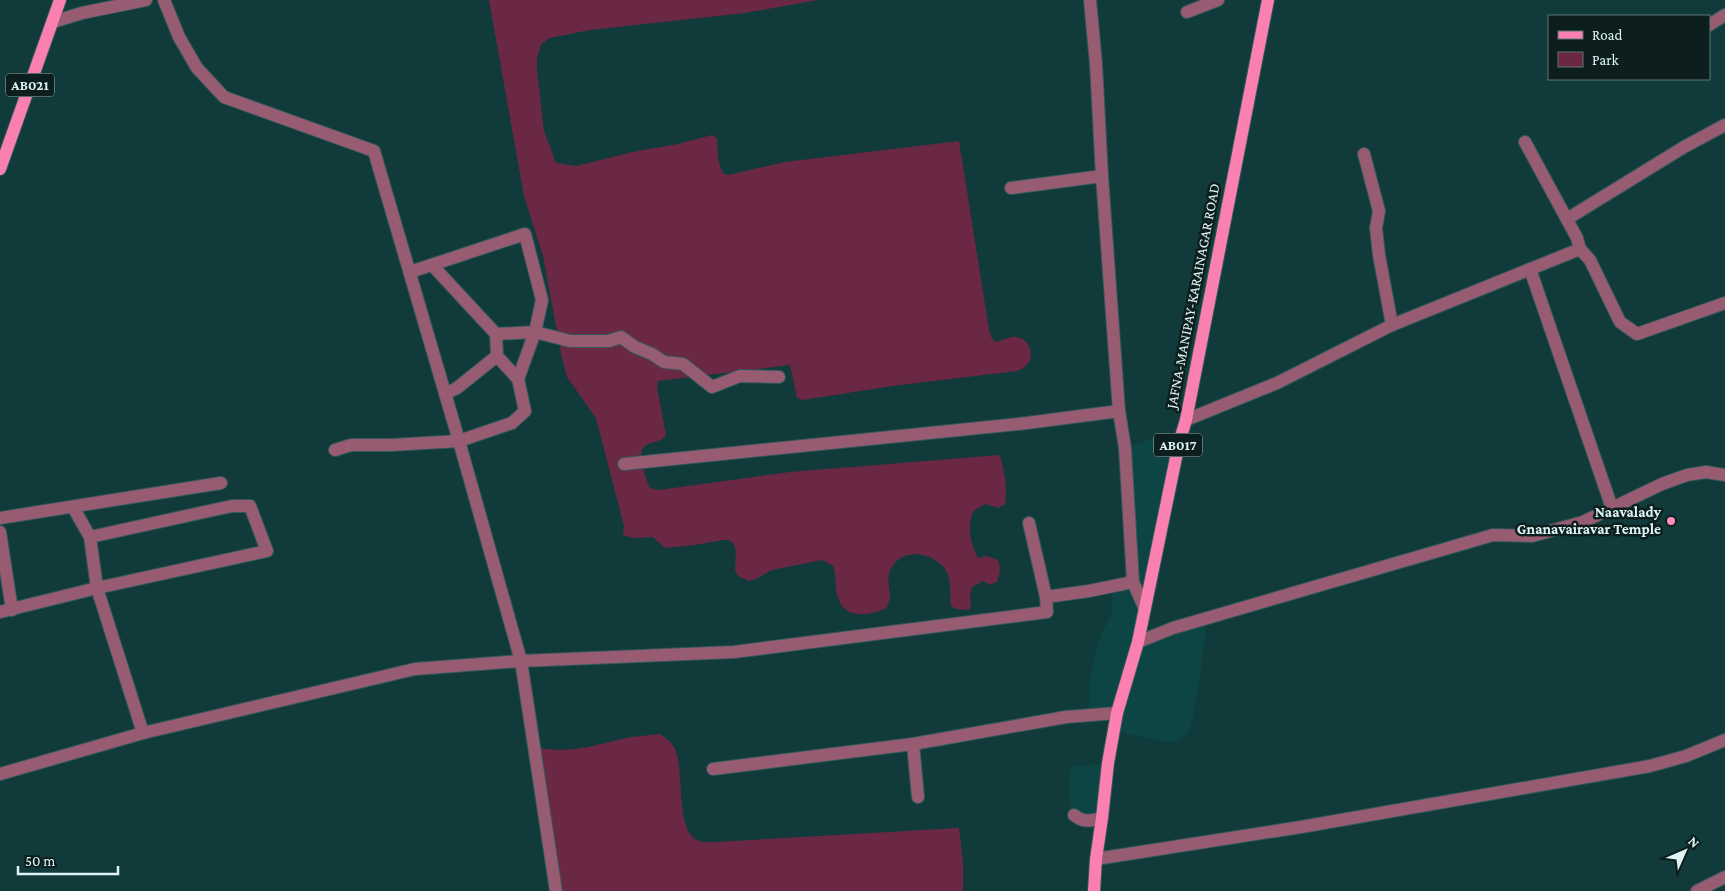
<svg xmlns="http://www.w3.org/2000/svg" width="1725" height="891" font-family="'Crimson Pro',serif">
<rect width="100%" height="100%" fill="#113a3b"/>
<!-- built -->
<g fill="#0d4545">
<polygon points="1151,439 1179,443 1138,642 1207,619 1199,682 1191,726 1184,737 1177,741 1168,742 1150,739 1114,731 1117,713 1089,715 1090,678 1098,644 1102,632 1112,615 1112,587 1133,582 1125,448"/>
<polygon points="1108,763 1102,818 1074,815 1070,804 1069,793 1070,767"/>
</g>
<!-- green -->
<g fill="#6a2845">
<path d="M489 0H818L745 13 590 30 550 38 541 44 537 58V72L544 131 556 163 576 166 637 151 678 144 712 135 717 139C718 153 717 160 723 173L728 175 785 162 959 141 989 330 992 339 996 342C1003 341 1009 336 1016 337 1031 338 1040 364 1017 371L892 386 803 400 797 398 790 365 658 381 657 387 666 435C659 444 653 440 645 446 636 452 646 479 650 488L659 490 790 472 1000 455C1004 471 1008 487 1005 504L998 508 986 504 973 511C967 527 970 543 978 558L987 556 998 560C1001 569 1000 573 997 582L990 585 983 581 972 587 970 596 971 606 969 610 956 609 951 606C950 596 951 581 947 572 937 553 904 546 892 567 885 578 890 586 890 597 890 600 888 604 886 608 872 615 846 620 839 600 834 589 837 577 833 566L822 560 772 570 756 579 748 581 737 575 735 569 736 550 733 543 728 540H723L695 545 665 548 653 537 634 538 623 535 624 526 596 418 567 377 562 358 543 256 524 196Z"/>
<path d="M660 734C665 737 671 742 674 747 686 769 674 829 697 840 703 843 709 842 716 842L959 828 963 863V890L962 891H556L535 747C572 755 597 744 632 737 641 736 650 735 660 734Z"/>
</g>
<g fill="none" stroke-linecap="round" stroke-linejoin="round">
<!-- minor casing -->
<g stroke="#325859" stroke-width="14">
<g id="minor">
<polyline points="164,0 179,37 197,68 224,97 374,151 459,441 521,661 556,891"/>
<polyline points="1090,0 1096,64 1102,176 1119,411 1125,448 1133,582 1144,607"/>
<polyline points="1187,12 1218,0"/>
<polyline points="53,22 82,13 146,0"/>
<polyline points="1709,25 1725,15"/>
<polyline points="1525,142 1577,238 1580,249"/>
<polyline points="1011,188 1102,176"/>
<polyline points="1567,219 1684,147 1725,125"/>
<polyline points="1530,269 1612,508"/>
<polyline points="410,272 525,234 542,300 535,332 496,334"/>
<polyline points="1392,325 1580,249 1590,260 1620,322 1637,334 1725,303"/>
<polyline points="518,379 535,332 570,341 609,341 621,337 635,347 652,354 664,362 683,364 712,387 740,376 779,377"/>
<polyline points="445,394 457,388 497,356"/>
<polyline points="1186,420 1277,383 1392,325 1379,255 1376,228 1379,211 1364,154"/>
<polyline points="335,450 351,445 391,445 459,441 512,423 525,411 518,379 497,356 496,334 432,265"/>
<polyline points="624,464 1027,423 1119,411"/>
<polyline points="73,507 90,537 97,588 267,551 250,506 232,506 90,537"/>
<polyline points="0,518 221,483"/>
<polyline points="0,532 12,610"/>
<polyline points="1046,597 1089,591 1133,582"/>
<polyline points="0,612 97,588 143,733"/>
<polyline points="1138,642 1173,628 1493,535 1532,536 1583,522 1662,484 1687,475 1706,472 1725,475"/>
<polyline points="913,744 918,797"/>
<polyline points="713,769 913,744 1066,717 1117,713"/>
<polyline points="0,774 143,733 415,669 521,661 734,652 1047,612 1046,597 1029,523"/>
<path d="M1074 815C1084 823 1090 821 1102 818"/>
<polyline points="1096,859 1301,827 1650,766 1686,756 1725,740"/>
<polyline points="1697,891 1725,877"/>
</g>
</g>
<!-- major casing -->
<g stroke="#325859" stroke-width="14">
<g id="major">
<polyline points="0,169 60,0"/>
<polyline points="1094,891 1096,859 1102,818 1108,763 1117,713 1138,642 1179,443 1186,420 1268,0"/>
</g>
</g>
<!-- minor -->
<use href="#minor" stroke="#975c72" stroke-width="12"/>
<!-- major -->
<use href="#major" stroke="#f980b1" stroke-width="12"/>
</g>
<!-- markers -->
<circle fill="#ff8eba" stroke="#0d1e1e" stroke-width="2" cx="1671" cy="521" r="5"/>
<g text-anchor="middle" dominant-baseline="central" stroke-width="5" stroke-linejoin="round" paint-order="stroke">
<!-- shield labels -->
<g fill="#0d1e1e" stroke="#a0b4b4" stroke-width="1">
<rect x="6" y="73.5" width="48" height="23" rx="4"/>
<rect x="1154" y="433.5" width="48" height="23" rx="4"/>
</g>
<g font-size="14" font-weight="bold" fill="#dff5f5">
<text x="30" y="85">AB021</text>
<text x="1178" y="445">AB017</text>
</g>
<!-- street labels -->
<g font-size="15" fill="#dff5f5" stroke="#0d1e1e">
<text transform="translate(1193 296) rotate(-79)">JAFNA-MANIPAY-KARAINAGAR ROAD</text>
</g>
<!-- poi labels -->
<g font-size="15" font-weight="bold" fill="#dff5f5" stroke="#0d1e1e" text-anchor="end">
<text x="1661" y="512">Naavalady<tspan x="1661" dy="17">Gnanavairavar Temple</tspan></text>
</g>
</g>
<!-- legend -->
<rect x="1548" y="15" width="162" height="65" fill="#0d1e1e" stroke="#617474"/>
<rect x="1558" y="31" width="25" height="8" fill="#f980b1" stroke="#617474"/>
<text x="1592" y="40" font-size="15" fill="#dff5f5">Road</text>
<rect x="1558" y="52" width="25" height="15" fill="#6a2845" stroke="#617474"/>
<text x="1592" y="65" font-size="15" fill="#dff5f5">Park</text>
<!-- north arrow -->
<g transform="translate(1685 851) rotate(45)" stroke="#0d1e1e" stroke-width="4" paint-order="stroke">
<path d="M0-4L9 19L0 12L-9 19Z" fill="#dff5f5"/>
<text y="-8" font-size="14" font-weight="bold" text-anchor="middle" fill="#dff5f5">N</text>
</g>
<!-- scale -->
<path d="M18 866v8h100v-8" fill="none" stroke="#dff5f5" stroke-width="2.5"/>
<text x="25" y="866" font-size="15" fill="#dff5f5" stroke="#0d1e1e" stroke-width="4" paint-order="stroke">50 m</text>
</svg>
